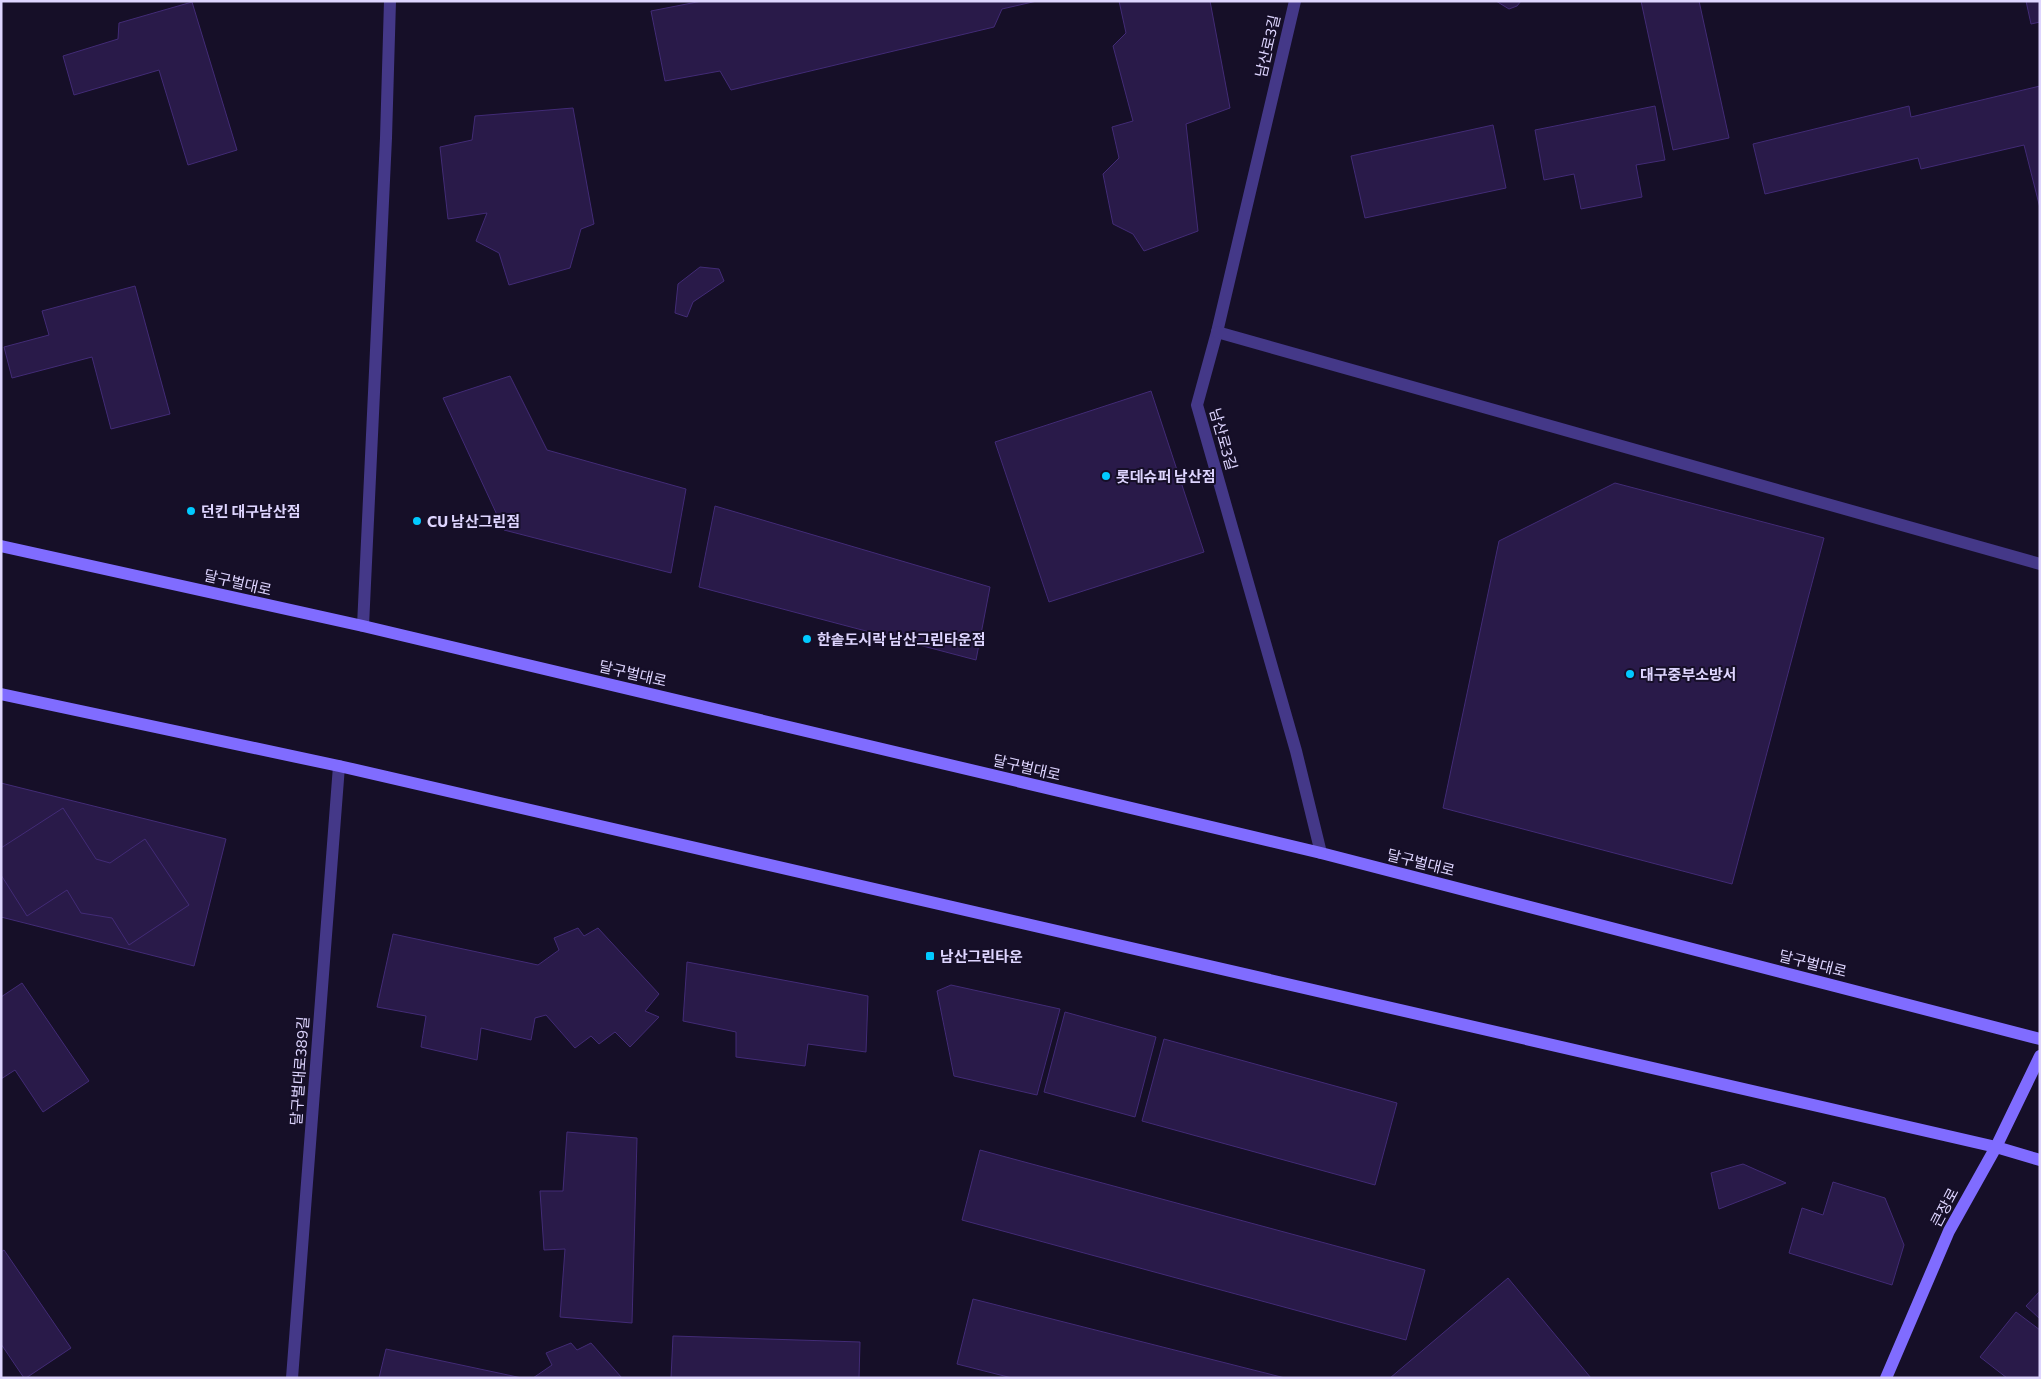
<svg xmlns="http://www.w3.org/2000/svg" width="2041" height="1379" font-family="Commissioner,'Noto Sans KR',sans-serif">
<rect width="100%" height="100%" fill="#160f28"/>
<!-- building -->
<g fill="#291a49" stroke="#422b76">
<polygon points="702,1 1037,1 1002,9 994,27 731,90 720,71 665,81 651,11"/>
<polygon points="1119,1 1210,1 1230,108 1186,124 1198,231 1144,251 1133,234 1113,224 1103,174 1119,158 1112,127 1133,121 1113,46 1126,33"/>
<polygon points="1496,1 1521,1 1517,6 1509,9"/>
<polygon points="1641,1 1699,1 1729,138 1673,150"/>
<polygon points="2026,1 2040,1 2040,22 2031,24"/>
<polygon points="192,2 237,150 188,165 159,70 74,95 63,56 118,39 119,23"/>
<polygon points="2040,86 2040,208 2024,145 1921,169 1918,158 1765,194 1753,144 1909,106 1911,117"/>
<polygon points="1655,106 1665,160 1636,165 1642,197 1581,209 1574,174 1544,180 1535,130"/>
<polygon points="573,108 594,224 581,229 570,268 509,285 499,253 476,241 487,213 448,219 440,147 472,140 475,116"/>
<polygon points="1493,125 1506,188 1365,218 1351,156"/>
<polygon points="700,267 719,269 724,281 693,302 687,317 675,313 678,284"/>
<polygon points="135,286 170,414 111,429 92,357 12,378 4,347 49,335 42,311"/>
<polygon points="510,376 547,450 686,489 671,573 504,530 443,398"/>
<polygon points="1151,391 1204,552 1049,602 995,442"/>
<polygon points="1615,483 1824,538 1732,884 1443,808 1499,541"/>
<polygon points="715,506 990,587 976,660 699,587"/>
<polygon points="1,783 226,839 194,966 1,917"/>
<polygon points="63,808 96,859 110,863 145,839 189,905 129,945 112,918 81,913 67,890 27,916 1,875 1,848"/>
<polygon points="578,928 584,936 598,928 659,994 645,1011 659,1017 630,1047 615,1032 599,1044 591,1036 575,1048 546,1015 535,1018 531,1040 481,1028 477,1060 421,1047 426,1016 377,1007 393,934 538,965 559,950 554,938"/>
<polygon points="687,962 868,996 866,1052 808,1044 805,1066 736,1057 736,1032 683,1021"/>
<polygon points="22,983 89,1081 43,1112 15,1070 1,1079 1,997"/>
<polygon points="951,985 1060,1009 1037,1095 954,1076 937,991"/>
<polygon points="1065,1012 1156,1037 1135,1117 1044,1092"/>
<polygon points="1164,1039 1397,1103 1375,1185 1142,1121"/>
<polygon points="567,1132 637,1138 632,1323 560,1317 565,1249 544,1250 540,1191 563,1191"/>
<polygon points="980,1150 1425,1270 1406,1340 962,1220"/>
<polygon points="1743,1164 1786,1183 1719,1209 1711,1173"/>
<polygon points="1833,1182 1885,1198 1904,1245 1892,1285 1789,1253 1802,1208 1823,1215"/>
<polygon points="4,1250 71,1348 26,1378 24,1378 1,1344 1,1252"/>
<polygon points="1508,1278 1591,1378 1390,1378"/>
<polygon points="2040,1291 2040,1319 2026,1306"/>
<polygon points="973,1299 1285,1378 1012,1378 957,1364"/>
<polygon points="2016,1312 2040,1330 2040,1378 2007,1378 1980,1357"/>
<polygon points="673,1336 860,1342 859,1378 671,1378"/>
<polygon points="571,1343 577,1350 591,1343 622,1378 533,1378 552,1365 546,1353"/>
<polygon points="386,1349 522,1378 379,1378"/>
</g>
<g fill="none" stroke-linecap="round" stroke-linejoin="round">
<!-- street -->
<g stroke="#443888" stroke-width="12">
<polyline points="1295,1 1217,332 1197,405 1296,751 1321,853"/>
<polyline points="1217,332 2040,564"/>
<polyline points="363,626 386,138 390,1"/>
<polyline points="292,1378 339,766"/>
</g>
<!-- secondary -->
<g stroke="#806cff" stroke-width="12">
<polyline points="1,546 363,626 1321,853 2040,1039"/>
<polyline points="1,694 339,766 1996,1147 2040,1160"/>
<polyline points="1886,1378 1949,1231 1996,1147 2040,1056"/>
</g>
</g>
<!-- markers -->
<g fill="#01caff" stroke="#160f28" stroke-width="2">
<circle cx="1106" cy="476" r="5"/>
<circle cx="191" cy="511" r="5"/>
<circle cx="417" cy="521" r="5"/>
<circle cx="807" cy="639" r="5"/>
<circle cx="1630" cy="674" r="5"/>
<rect x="925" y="951" width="10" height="10" rx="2.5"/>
</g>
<g text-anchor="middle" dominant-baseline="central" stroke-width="4" stroke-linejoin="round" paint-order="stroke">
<!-- street labels -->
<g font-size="15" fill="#ded5ff" stroke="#160f28">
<text transform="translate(1267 46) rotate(-77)">남산로3길</text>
<text transform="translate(1224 439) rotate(74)">남산로3길</text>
<text transform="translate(238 582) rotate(13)">달구벌대로</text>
<text transform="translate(633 673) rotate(13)">달구벌대로</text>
<text transform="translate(1027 767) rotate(13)">달구벌대로</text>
<text transform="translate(1421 862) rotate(14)">달구벌대로</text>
<text transform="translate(1813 963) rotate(14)">달구벌대로</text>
<text transform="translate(299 1071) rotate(-86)">달구벌대로389길</text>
<text transform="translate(1944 1207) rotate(-62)">큰장로</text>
</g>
<!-- poi labels -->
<g font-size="15" font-weight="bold" fill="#ded5ff" stroke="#160f28" text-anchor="start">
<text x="1116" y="476">롯데슈퍼 남산점</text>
<text x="201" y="511">던킨 대구남산점</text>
<text x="427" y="521">CU 남산그린점</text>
<text x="817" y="639">한솥도시락 남산그린타운점</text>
<text x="1640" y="674">대구중부소방서</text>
<text x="940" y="956">남산그린타운</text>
</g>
</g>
<!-- border -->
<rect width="2041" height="1379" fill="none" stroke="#ded5ff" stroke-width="5"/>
</svg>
